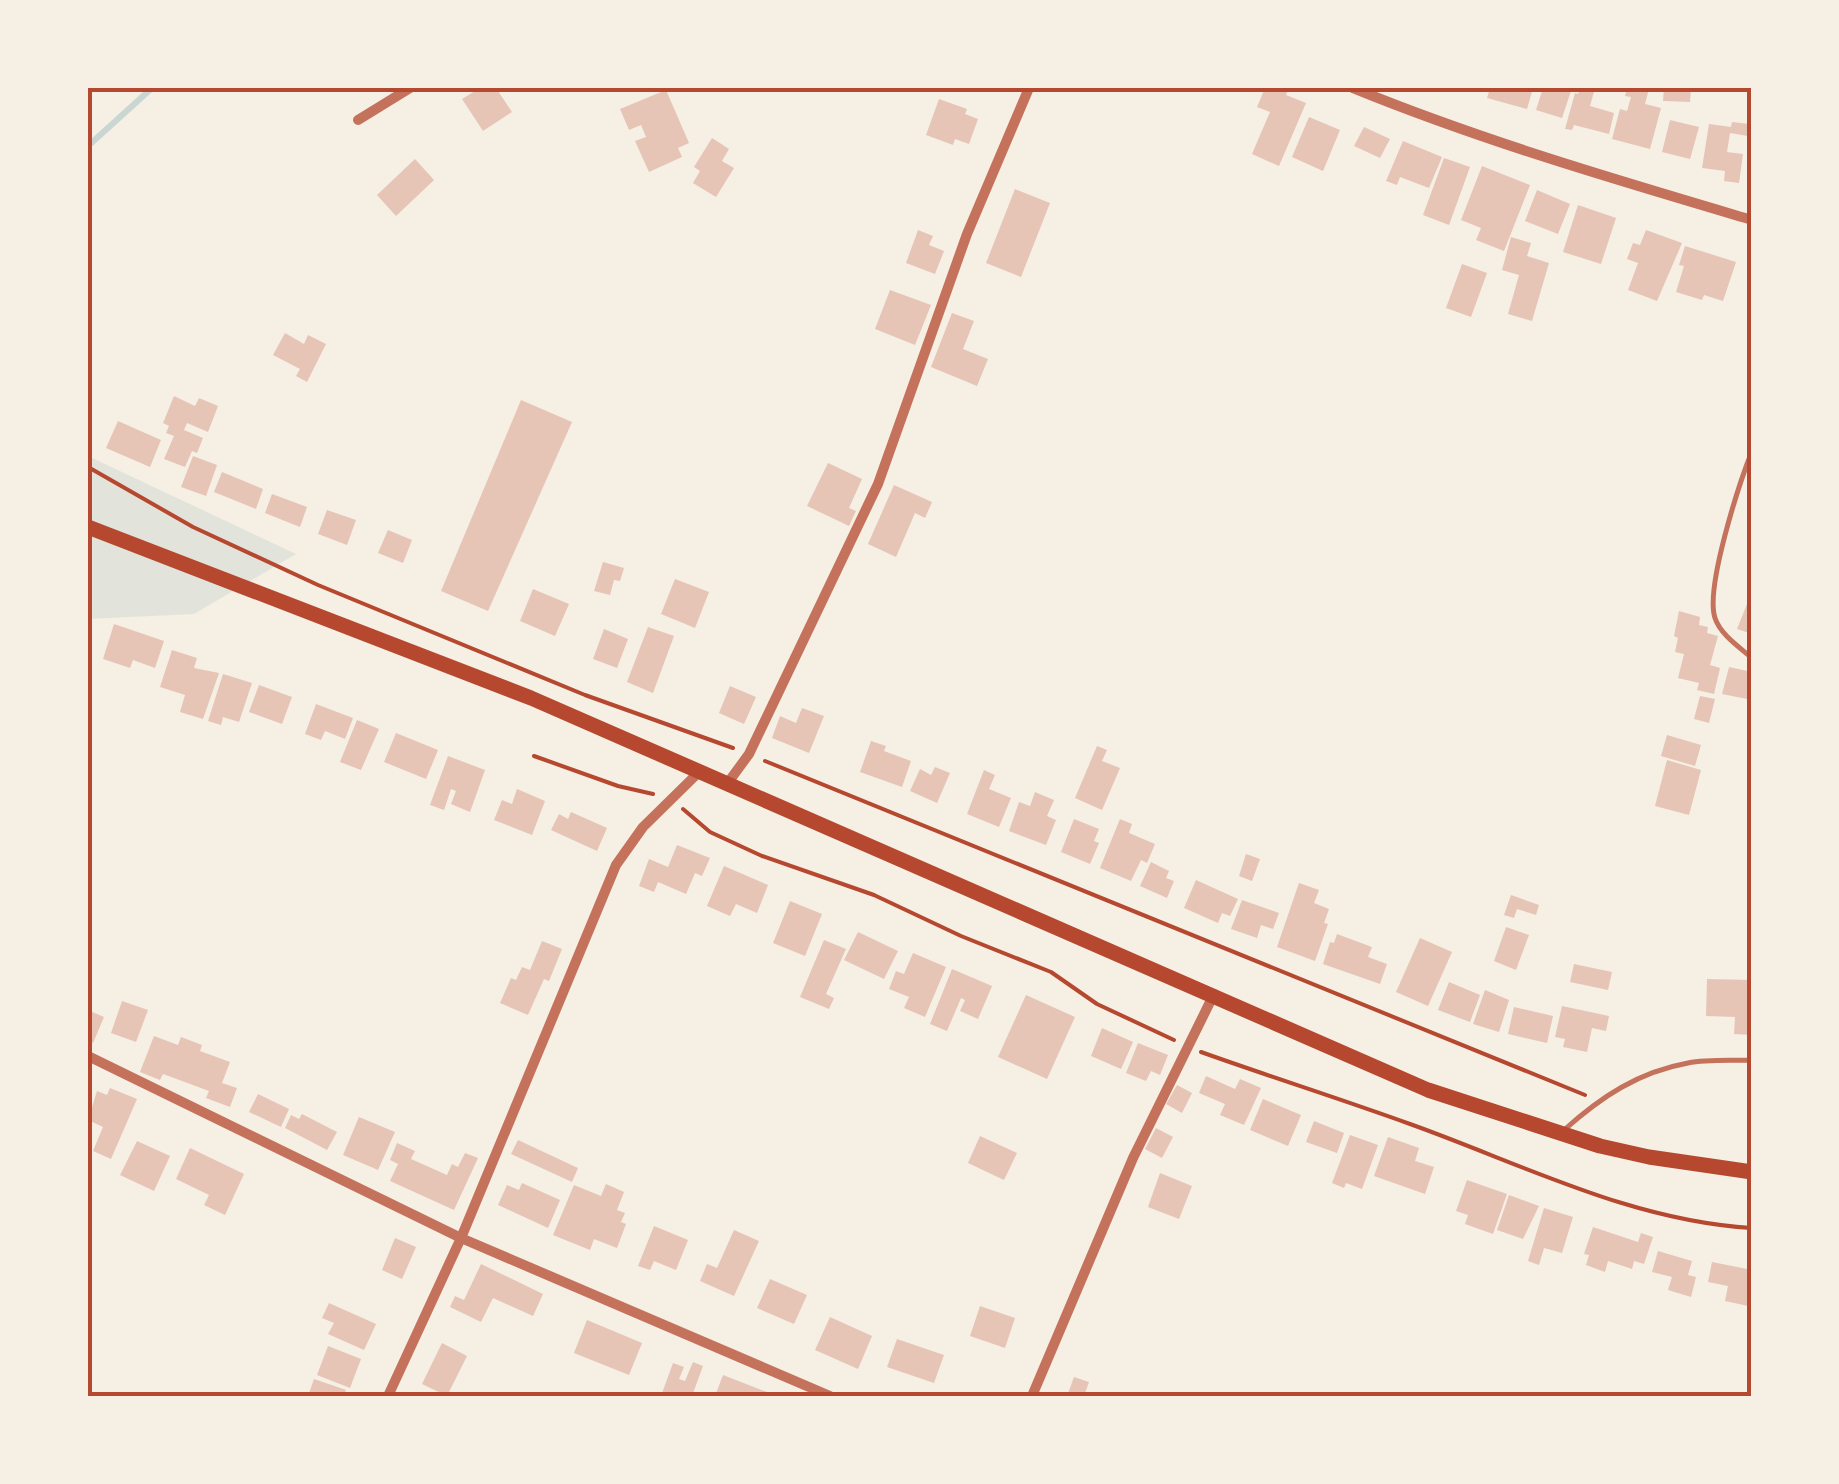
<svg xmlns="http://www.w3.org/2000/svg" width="1839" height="1484" font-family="'Fira Sans Condensed',sans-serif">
<rect width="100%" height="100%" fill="#f6efe4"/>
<!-- green -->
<polygon fill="#e2e4dc" points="88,456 296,554 194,614 88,619"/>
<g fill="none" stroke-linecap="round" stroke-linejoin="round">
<!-- stream -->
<polyline stroke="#c9d6d2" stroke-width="6" points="88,146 152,88"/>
</g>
<!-- building -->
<g fill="#e6c5b7">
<polygon points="480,88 496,88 512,112 483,131 462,99"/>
<polygon points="1265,88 1289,88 1286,95 1306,103 1279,166 1252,154 1270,112 1257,107"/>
<polygon points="1490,88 1533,88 1527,109 1487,98"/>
<polygon points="1543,88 1572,88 1562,118 1536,110"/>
<polygon points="1580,88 1595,88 1590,106 1614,113 1609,134 1574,125 1572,130 1565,129 1575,93 1578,94"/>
<polygon points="1627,88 1649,89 1645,104 1661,108 1650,149 1612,139 1620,109 1627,111 1631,97 1625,96"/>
<polygon points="1664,88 1691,88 1690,102 1663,101"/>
<polygon points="666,90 689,143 678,148 682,157 649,172 635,141 646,137 641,125 629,130 620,109"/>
<polygon points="939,99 967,109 965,114 978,119 969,144 955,139 953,145 926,135"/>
<polygon points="1309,117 1340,130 1323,171 1292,157"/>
<polygon points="1670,120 1699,127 1690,159 1662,152"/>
<polygon points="1732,122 1749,124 1748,136 1730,133 1727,152 1743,154 1739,183 1724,181 1725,171 1702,168 1709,124 1731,127"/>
<polygon points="1364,127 1390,139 1380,158 1354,146"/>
<polygon points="712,138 729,149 722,161 734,168 716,197 693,183 700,171 694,167"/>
<polygon points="1403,141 1442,157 1429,188 1400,177 1397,185 1386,181"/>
<polygon points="1444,158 1470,167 1449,225 1423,215"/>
<polygon points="415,159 434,180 396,216 377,195"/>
<polygon points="1482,166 1530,185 1504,251 1476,240 1481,228 1461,220"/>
<polygon points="1015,189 1050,203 1021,277 986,263"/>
<polygon points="1537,190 1570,204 1558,234 1525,221"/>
<polygon points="1578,205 1616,218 1601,264 1563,252"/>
<polygon points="918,230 933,236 929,245 944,251 935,274 906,263"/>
<polygon points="1646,230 1682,243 1657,301 1628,290 1638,263 1627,259 1633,243 1640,245"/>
<polygon points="1511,237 1531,243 1527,256 1549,263 1532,321 1508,314 1519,275 1502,270"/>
<polygon points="1685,246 1736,262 1723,301 1704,295 1702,300 1676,292 1684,266 1679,265"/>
<polygon points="1462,264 1487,273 1471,317 1446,308"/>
<polygon points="890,290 931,305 915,345 875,329"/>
<polygon points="952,313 974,321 963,349 988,359 977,386 931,367"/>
<polygon points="285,333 304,344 308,335 326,344 307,382 296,376 300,369 273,355"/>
<polygon points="174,396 195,406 199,398 218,406 208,432 187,423 184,430 203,438 197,453 192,451 185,467 164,459 174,436 166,433 169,426 163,423"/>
<polygon points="521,400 572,422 488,611 441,591"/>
<polygon points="118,421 161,440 150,467 106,448"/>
<polygon points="193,456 217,465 206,496 181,487"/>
<polygon points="828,463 862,479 849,508 856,511 849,526 807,506"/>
<polygon points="222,472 263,489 256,509 214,492"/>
<polygon points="894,485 932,502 925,518 915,513 896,557 868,544"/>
<polygon points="272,494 307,507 300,527 265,513"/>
<polygon points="327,510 356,520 347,545 318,534"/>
<polygon points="388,530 412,540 403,563 378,553"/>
<polygon points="603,562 624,568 620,581 614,580 610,595 594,591"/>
<polygon points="675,579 709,592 695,628 661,614"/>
<polygon points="533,589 569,604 555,636 520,621"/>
<polygon points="1751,594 1752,594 1752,634 1737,629"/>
<polygon points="1679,611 1700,617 1699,625 1708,627 1707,633 1718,636 1710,665 1720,668 1714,694 1697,690 1699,683 1678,678 1684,654 1675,652 1678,638 1674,636"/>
<polygon points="114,624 164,641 155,668 133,660 130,668 103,659"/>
<polygon points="648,627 674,636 653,693 627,682"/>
<polygon points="604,629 628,639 617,668 593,659"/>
<polygon points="172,650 197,658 194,668 219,673 203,719 180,712 185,695 160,687"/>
<polygon points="1729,667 1752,672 1752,700 1722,694"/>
<polygon points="223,674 252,683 239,722 223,717 221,725 208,721"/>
<polygon points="259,685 292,697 282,724 249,712"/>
<polygon points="730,686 756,697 744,724 719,713"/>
<polygon points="1700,696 1715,699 1709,723 1694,719"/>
<polygon points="316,704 353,718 345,739 325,731 321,740 305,734"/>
<polygon points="802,708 824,716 809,753 772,738 780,716 796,723"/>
<polygon points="357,720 379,729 361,770 340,762"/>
<polygon points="396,733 438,750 426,779 384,762"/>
<polygon points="1667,735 1701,745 1695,766 1661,756"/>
<polygon points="871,741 886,746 884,751 911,761 902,787 860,772"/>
<polygon points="1097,746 1107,750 1102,761 1120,768 1102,810 1075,798"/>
<polygon points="448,756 485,770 470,812 451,804 456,791 451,789 444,810 430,805"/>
<polygon points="1667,760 1701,770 1689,815 1655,806"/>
<polygon points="935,767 950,773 937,803 910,791 920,769 931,775"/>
<polygon points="984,770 995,775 989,789 1011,798 999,827 967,814"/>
<polygon points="517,789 545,801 532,835 494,820 502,800 512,804"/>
<polygon points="1035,792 1054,800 1047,816 1056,820 1046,845 1009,831 1019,802 1030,806"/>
<polygon points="571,812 607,828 597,851 551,830 559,814 568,819"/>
<polygon points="1074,819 1099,829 1094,841 1099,843 1090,864 1061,852"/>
<polygon points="1120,819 1132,824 1129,833 1155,844 1147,863 1141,860 1131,881 1100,868"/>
<polygon points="677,845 710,858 702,876 695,873 686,894 658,882 654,892 639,886 649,859 668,867"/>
<polygon points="1246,854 1260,859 1252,881 1239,876"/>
<polygon points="1151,862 1169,871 1166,878 1174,881 1167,898 1140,886"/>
<polygon points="724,866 768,885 757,913 736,904 730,916 707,906"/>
<polygon points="1196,880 1238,899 1230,916 1222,913 1218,923 1184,908"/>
<polygon points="1299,883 1319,890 1314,903 1329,909 1324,923 1328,924 1315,961 1277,947"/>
<polygon points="1511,895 1539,905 1536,915 1517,909 1514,918 1504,915"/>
<polygon points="1242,900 1279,913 1273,929 1261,925 1257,938 1231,929"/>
<polygon points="790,901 822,914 805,956 773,943"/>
<polygon points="1506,927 1529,935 1516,970 1494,961"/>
<polygon points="858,932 898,951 884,979 844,960"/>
<polygon points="1337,934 1372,947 1368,957 1387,964 1380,984 1323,964 1330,942 1334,943"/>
<polygon points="1420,938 1452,952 1428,1006 1396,992"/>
<polygon points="824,940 846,949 826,994 834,998 829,1009 800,997"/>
<polygon points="542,941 562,949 549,981 544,979 528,1015 500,1003 511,978 516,980 522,967 530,970"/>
<polygon points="913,953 946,967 925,1017 904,1008 909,997 889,989 896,971 904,974"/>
<polygon points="1574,964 1612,972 1608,990 1570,982"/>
<polygon points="952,969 992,986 978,1019 960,1011 965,1000 961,998 947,1031 930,1024"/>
<polygon points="1707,979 1752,980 1752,1035 1734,1034 1735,1017 1706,1016"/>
<polygon points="1449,982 1480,995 1470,1022 1438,1010"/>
<polygon points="1485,990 1509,1000 1499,1032 1473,1024"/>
<polygon points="1026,995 1075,1017 1047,1079 998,1057"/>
<polygon points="122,1001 148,1010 136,1042 111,1033"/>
<polygon points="1562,1006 1609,1016 1606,1031 1592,1028 1587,1052 1563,1047 1565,1039 1555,1037"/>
<polygon points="1514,1007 1553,1016 1547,1043 1508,1034"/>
<polygon points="88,1010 104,1017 93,1043 88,1041"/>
<polygon points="1102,1028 1133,1042 1121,1069 1091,1056"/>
<polygon points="154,1036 178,1045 181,1037 202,1045 200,1051 230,1062 222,1083 237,1088 230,1107 206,1098 209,1091 163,1074 160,1080 140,1072"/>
<polygon points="1138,1043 1168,1055 1160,1075 1151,1071 1146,1081 1126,1073"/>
<polygon points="1206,1076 1235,1089 1240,1079 1261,1088 1244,1125 1220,1115 1225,1104 1199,1093"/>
<polygon points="1177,1085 1192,1093 1182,1113 1166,1104"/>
<polygon points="110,1088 137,1099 111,1159 93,1151 103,1127 88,1120 97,1091 107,1095"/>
<polygon points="258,1094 289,1109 281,1127 249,1112"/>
<polygon points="1263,1099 1301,1115 1288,1146 1250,1130"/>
<polygon points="302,1114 337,1132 327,1150 285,1128 291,1115 299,1119"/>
<polygon points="359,1117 395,1132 378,1170 343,1155"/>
<polygon points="1314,1121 1344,1133 1337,1153 1306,1142"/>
<polygon points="1156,1128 1173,1137 1162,1158 1145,1149"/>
<polygon points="1350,1135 1378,1145 1362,1189 1346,1183 1344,1188 1332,1183"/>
<polygon points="980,1136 1017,1153 1004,1180 968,1163"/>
<polygon points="1388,1137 1419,1148 1415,1161 1434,1167 1425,1194 1374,1176"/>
<polygon points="518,1140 578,1168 572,1182 511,1154"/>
<polygon points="137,1141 170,1156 154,1191 120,1175"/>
<polygon points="397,1143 415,1151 411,1159 447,1175 452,1164 458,1167 465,1153 478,1158 454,1210 390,1181 398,1164 390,1160"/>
<polygon points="190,1148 244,1174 225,1215 204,1205 209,1195 176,1179"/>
<polygon points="1160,1173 1192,1186 1179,1219 1148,1207"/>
<polygon points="1467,1180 1507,1194 1493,1234 1465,1224 1468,1215 1456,1211"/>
<polygon points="522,1183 560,1200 548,1228 498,1205 507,1185 519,1190"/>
<polygon points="606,1184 624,1192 617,1210 625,1213 621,1222 626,1224 617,1248 594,1239 590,1250 553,1235 574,1185 601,1196"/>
<polygon points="1509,1195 1539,1206 1523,1239 1497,1230"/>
<polygon points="1544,1208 1573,1217 1562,1253 1544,1248 1539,1265 1528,1261"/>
<polygon points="654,1226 688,1240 676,1270 654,1261 650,1270 638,1266"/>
<polygon points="1593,1227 1638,1242 1641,1233 1653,1237 1644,1264 1634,1261 1632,1269 1608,1261 1605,1272 1586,1265 1589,1255 1584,1254"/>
<polygon points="734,1230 759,1241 734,1296 700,1281 707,1264 717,1268"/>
<polygon points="395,1238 416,1247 402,1279 382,1270"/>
<polygon points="1658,1251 1692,1261 1688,1275 1696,1277 1691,1297 1668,1290 1672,1277 1652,1272"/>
<polygon points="1712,1262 1752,1270 1748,1306 1725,1301 1728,1286 1708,1282"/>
<polygon points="481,1264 543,1294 533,1316 493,1298 481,1322 450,1307 455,1296 464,1300"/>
<polygon points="770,1279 807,1295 794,1324 757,1308"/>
<polygon points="329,1303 376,1324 364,1350 328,1334 334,1323 322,1318"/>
<polygon points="980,1306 1015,1318 1005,1348 970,1336"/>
<polygon points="830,1317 872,1336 858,1369 815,1350"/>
<polygon points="587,1320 642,1343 629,1375 574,1353"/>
<polygon points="897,1339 944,1355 934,1383 887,1367"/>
<polygon points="442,1343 467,1356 447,1396 422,1384"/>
<polygon points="328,1346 361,1359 350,1388 317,1375"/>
<polygon points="693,1362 703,1366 692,1396 661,1396 673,1363 684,1367 679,1379 685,1381"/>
<polygon points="723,1375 772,1394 771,1396 715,1396"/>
<polygon points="1074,1377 1089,1382 1084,1396 1067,1396"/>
<polygon points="314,1379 346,1390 344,1396 308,1396"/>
</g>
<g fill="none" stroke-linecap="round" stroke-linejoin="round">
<!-- path -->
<g stroke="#b5482f" stroke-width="4">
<polyline points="88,467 193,527 318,585 585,695 733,748"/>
<polyline points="534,756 618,786 653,794"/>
<polyline points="765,761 1585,1095"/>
<polyline points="683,809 710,832 762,856 874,895 961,936 1051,972 1097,1004 1174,1040"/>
<path d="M1201 1052C1271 1077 1341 1099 1410 1124 1522 1164 1631 1221 1752 1228"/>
</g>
<!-- service -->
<g stroke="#c5725c" stroke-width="5">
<path d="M1752 451C1739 484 1705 588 1715 618 1720 634 1739 647 1752 658"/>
<path d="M1564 1130C1601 1097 1638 1072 1688 1063 1708 1059 1731 1061 1752 1060"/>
</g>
<!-- minor -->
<g stroke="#c5725c" stroke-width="10">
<path d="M1353 88C1483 141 1617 180 1752 220"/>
<polyline points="358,120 410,88"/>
<polyline points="727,784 749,754 878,484 967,234 1029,88"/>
<polyline points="88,1056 461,1238 830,1396"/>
<polyline points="388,1396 461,1238 616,865 643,827 698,773"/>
<polyline points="1032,1396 1133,1158 1214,994"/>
</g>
<!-- secondary -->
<polyline stroke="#b5482f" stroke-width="15" points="88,527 531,698 1428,1090 1600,1146 1649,1157 1752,1172"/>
</g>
<!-- border -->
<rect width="1839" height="1484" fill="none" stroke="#f6efe4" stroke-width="180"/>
<rect x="90" y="90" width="1659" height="1304" fill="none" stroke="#b5482f" stroke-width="4"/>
</svg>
